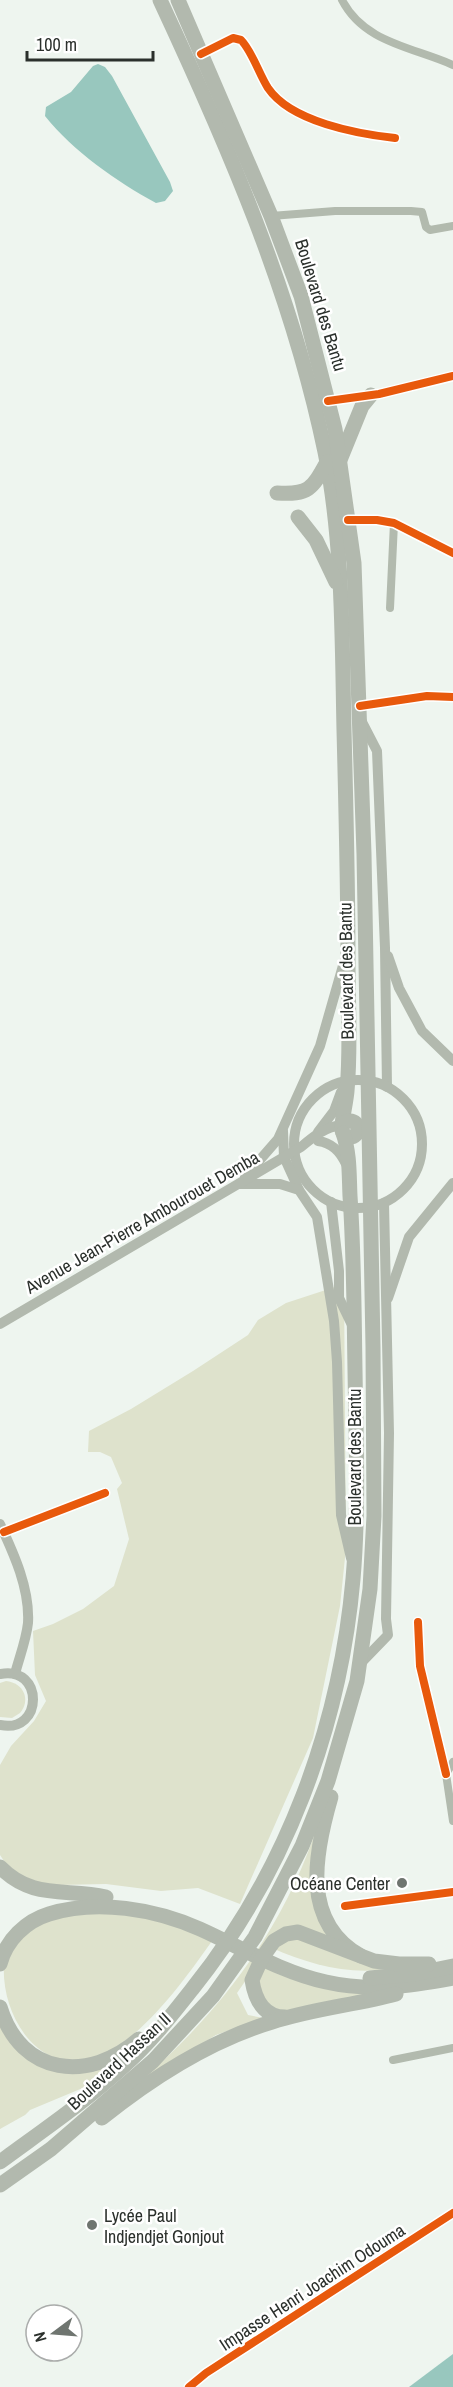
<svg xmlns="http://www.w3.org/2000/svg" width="453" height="2387" font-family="'Archivo Narrow',sans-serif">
<rect width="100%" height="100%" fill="#eef5ef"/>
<!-- green -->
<g fill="#dee2cc">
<polygon points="344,1284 346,1548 340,1606 313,1738 240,1904 198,1888 161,1891 106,1884 58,1885 28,1881 6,1864 0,1855 0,1765 11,1746 34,1721 46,1701 35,1675 33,1631 53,1624 83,1609 114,1586 129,1539 117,1489 122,1483 111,1457 100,1452 88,1452 89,1431 131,1409 193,1371 248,1335 258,1320 286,1303"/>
<path d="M6 1681C24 1683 31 1700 20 1713L12 1718 0 1717V1683Z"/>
<path d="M314 1836 335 1942 294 1928 246 1980 237 1993 248 2015 264 2018 216 2035 140 2081C218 2015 280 1933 314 1836Z"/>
<path d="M102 1911 175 1923 212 1941C185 1979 142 2040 97 2057 41 2078 0 2018 4 1962 6 1957 8 1950 11 1945 14 1941 21 1937 25 1934 31 1930 37 1923 43 1920 55 1914 88 1913 102 1911Z"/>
<path d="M293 1936 387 1969C348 1975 308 1964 272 1948Z"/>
<polygon points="260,1965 383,1993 276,2014 258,1992"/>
<polygon points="0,2025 12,2045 21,2054 39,2065 119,2061 90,2085 30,2110 25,2115 0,2129"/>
</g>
<!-- water -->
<g fill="#98c7be">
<path d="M98 64 105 67 112 76 170 182 173 191 165 201 156 203C116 181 74 152 45 116L46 107 71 92 93 66Z"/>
<polygon points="453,2354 453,2387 409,2387"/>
</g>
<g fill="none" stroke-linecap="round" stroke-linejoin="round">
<!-- street -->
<g stroke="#b2baae" stroke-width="8">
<path d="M342 0C364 43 413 47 453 65"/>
<path d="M201 54 233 38 241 40C252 51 259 74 268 88 291 122 358 134 395 138"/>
<polyline points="271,216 335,211 411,211 422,212 426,227 430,230 453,226"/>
<polyline points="328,401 379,394 453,376"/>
<polyline points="348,520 377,520 394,523 453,553"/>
<polyline points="390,608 394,523"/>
<polyline points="360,706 427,696 453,697"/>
<polyline points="4,1532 105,1493"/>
<polyline points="418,1622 420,1666 446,1774"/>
<polyline points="453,1762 446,1774 453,1821"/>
<polyline points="345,1906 453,1892"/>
<polyline points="393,2060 453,2048"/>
<polyline points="189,2387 206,2373 453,2213"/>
</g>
<!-- secondary -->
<g stroke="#b2b9ae" stroke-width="10">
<polyline points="361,720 377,751 385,948 387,1087"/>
<polyline points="388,956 399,988 422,1031 453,1061"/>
<circle cx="358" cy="1144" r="64"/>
<polyline points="283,1131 284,1157 299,1190"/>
<polyline points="318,1132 334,1111 341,1092"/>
<path d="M318 1141C332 1143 340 1151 346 1164"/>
<polyline points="245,1177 278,1139 320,1046 344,962"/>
<polyline points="239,1184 280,1184 299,1190 317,1217 334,1321 337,1362 341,1515 351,1558"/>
<polyline points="331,1202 339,1271 339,1298 353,1327"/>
<polyline points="388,1298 409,1237 453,1183"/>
<path d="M0 1324 301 1147C314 1136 325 1127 342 1125"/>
<path d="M0 1524C14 1554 30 1589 28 1623 26 1641 19 1658 15 1674"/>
<polyline points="360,1664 388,1635 386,1619 389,1433 384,1203"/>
<path d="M0 1674C44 1665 44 1734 0 1725"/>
</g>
<!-- highway -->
<g stroke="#b2b9ae" stroke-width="15">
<path d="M160 0C228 146 292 293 325 452 343 540 342 640 344 730 346 808 348 885 348 963 348 1005 351 1048 347 1091 346 1102 343 1114 342 1125"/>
<polyline points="340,460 362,406 371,395"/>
<path d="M277 493C309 495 312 489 327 462"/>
<polyline points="298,517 316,540 336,582"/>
<circle cx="350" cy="1129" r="8"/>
<path d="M331 1797C315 1852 300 1922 361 1956"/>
<path d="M0 1867C32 1900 65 1888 106 1897"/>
<path d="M0 1964C6 1940 26 1921 49 1914 97 1899 155 1909 200 1929 242 1948 281 1972 326 1982 370 1992 410 1986 453 1978"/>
<polyline points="370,1978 414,1974 453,1966"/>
<path d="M0 2007C21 2076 89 2083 139 2039"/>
<path d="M285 2017C264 2017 255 2000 252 1980L262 1958 274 1941 286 1934 298 1932 374 1961 399 1964H429"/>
<path d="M102 2118C153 2077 209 2041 272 2022 312 2009 355 2005 396 1994"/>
<path d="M0 2162C42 2131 85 2102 124 2066 150 2043 171 2016 193 1988 286 1872 340 1727 353 1579 359 1509 356 1440 355 1370 354 1312 354 1254 350 1196 349 1175 350 1154 343 1133"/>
<polyline points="0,2185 51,2149 153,2061 213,1996 255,1937 302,1846 328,1781 357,1681 370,1589 374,1516 373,1347 364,854 354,563 335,429 301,296 271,216 178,0"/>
</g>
<!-- cycleway casing -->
<g stroke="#fff" stroke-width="11">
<g id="cycleway">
<path d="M201 54 233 38 241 40C252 51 259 74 268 88 291 122 358 134 395 138"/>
<polyline points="328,401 379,394 453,376"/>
<polyline points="348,520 377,520 394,523 453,553"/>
<polyline points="360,706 427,696 453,697"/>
<polyline points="4,1532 105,1493"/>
<polyline points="418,1622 420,1666 446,1774"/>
<polyline points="345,1906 453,1892"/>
<polyline points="189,2387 206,2373 453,2213"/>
</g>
</g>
<!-- cycleway -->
<use href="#cycleway" stroke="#e8590c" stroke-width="8"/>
</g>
<!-- markers -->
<g fill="#6f7570" stroke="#fff" stroke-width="2">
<circle cx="402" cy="1883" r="6"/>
<circle cx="92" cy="2225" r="6"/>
</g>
<g text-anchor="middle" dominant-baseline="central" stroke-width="5" stroke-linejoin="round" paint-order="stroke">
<!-- street labels -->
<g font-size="18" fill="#2b302c" stroke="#fff">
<text transform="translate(321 305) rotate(73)">Boulevard des Bantu</text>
<text transform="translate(346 971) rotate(-91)">Boulevard des Bantu</text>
<text transform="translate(142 1222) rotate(-30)">Avenue Jean-Pierre Ambourouet Demba</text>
<text transform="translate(354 1457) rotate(-90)">Boulevard des Bantu</text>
<text transform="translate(119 2061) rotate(-43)">Boulevard Hassan II</text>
<text transform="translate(312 2287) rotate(-33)">Impasse Henri Joachim Odouma</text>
</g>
<!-- poi labels -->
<g font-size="18" fill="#2b302c" stroke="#fff" text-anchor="end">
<text x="390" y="1883">Océane Center</text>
<text x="104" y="2215" text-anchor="start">Lycée Paul<tspan x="104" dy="21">Indjendjet Gonjout</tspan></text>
</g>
</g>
<!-- north arrow -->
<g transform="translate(54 2333) rotate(254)"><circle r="28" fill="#ffffff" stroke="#aaacab" stroke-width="1.5"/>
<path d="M0-4.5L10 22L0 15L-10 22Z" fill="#6f7570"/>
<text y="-9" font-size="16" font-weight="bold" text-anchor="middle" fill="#2b302c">N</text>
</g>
<!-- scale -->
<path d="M27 51v9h126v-9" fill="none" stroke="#2b302c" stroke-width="3"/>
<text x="36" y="51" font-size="18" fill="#2b302c" stroke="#ffffff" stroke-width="4.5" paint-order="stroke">100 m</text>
</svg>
